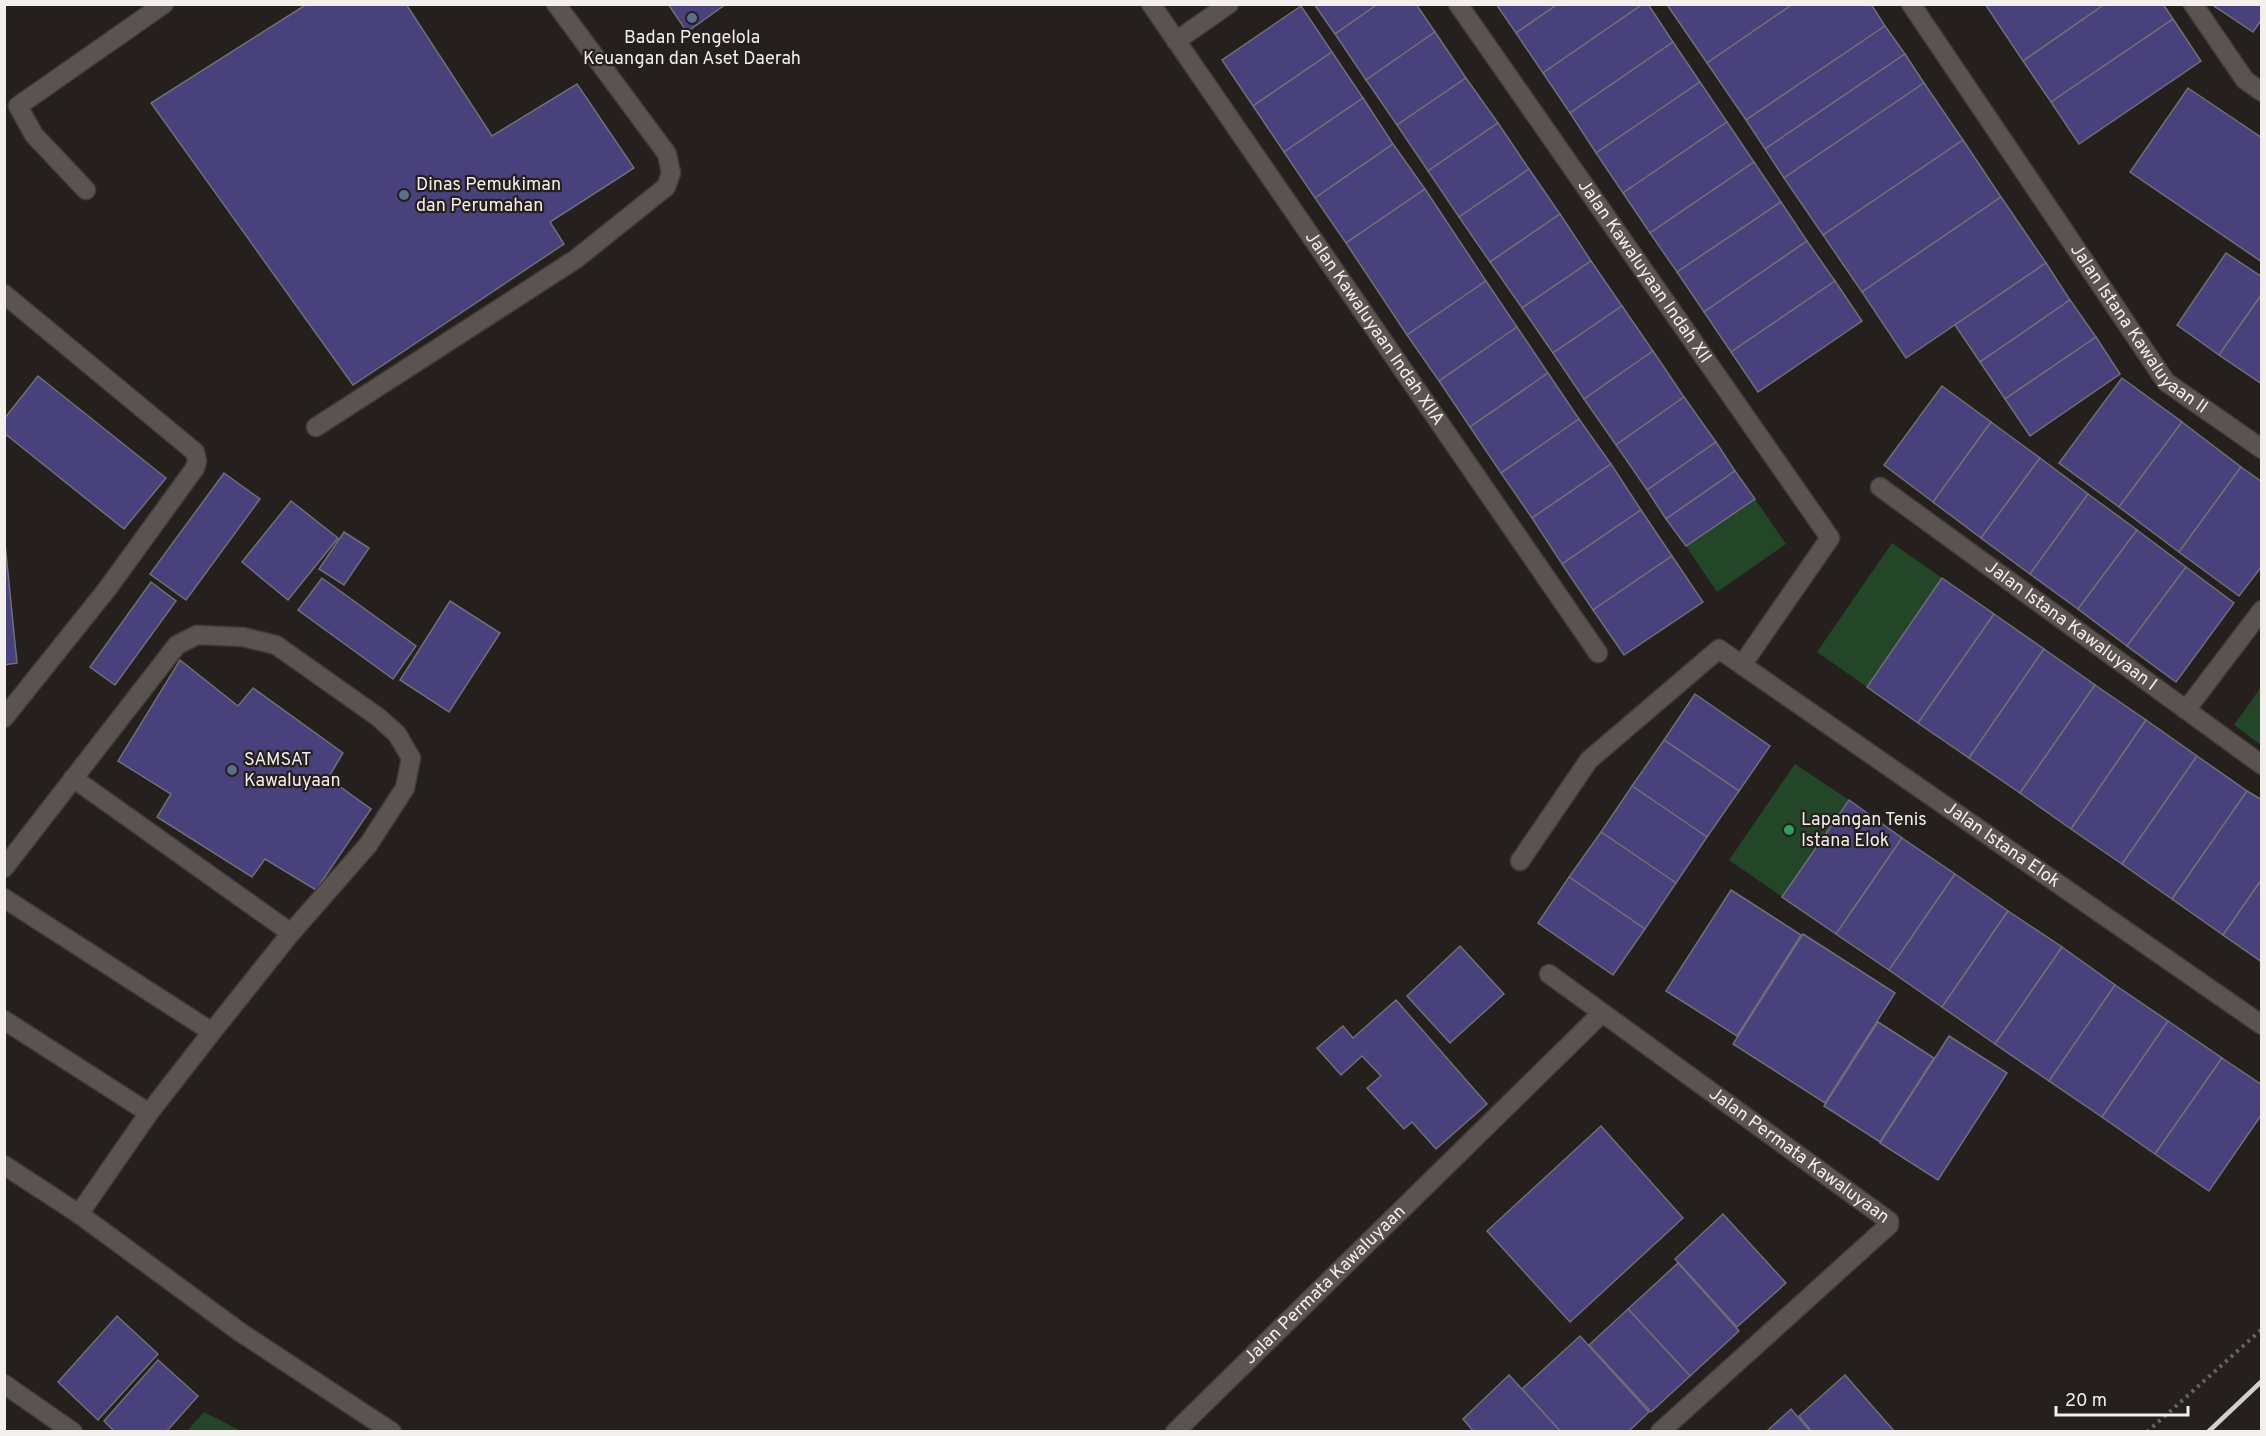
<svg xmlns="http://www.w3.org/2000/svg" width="2266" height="1436" font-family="Overpass,sans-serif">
<rect width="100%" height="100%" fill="#251f1d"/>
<!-- green -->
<g fill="#244628">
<polygon points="1755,499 1786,544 1717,592 1686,546"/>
<polygon points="1892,543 1942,578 1867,687 1817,652"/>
<polygon points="2261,687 2261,745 2234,725"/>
<polygon points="1795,764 1849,800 1782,897 1729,860"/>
<polygon points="204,1412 241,1431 187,1431"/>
</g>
<!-- building -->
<g fill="#48417c" stroke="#6f6f76" stroke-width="1.5">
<polygon points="307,4 406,4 492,136 577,84 634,168 550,222 564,244 353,385 151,103"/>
<polygon points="668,4 726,4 687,32"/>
<polygon points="1314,4 1378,4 1335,34"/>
<polygon points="1378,4 1416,4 1435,32 1366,80 1335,34"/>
<polygon points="1496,4 1558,4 1516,33"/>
<polygon points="1558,4 1643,4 1543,73 1516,33"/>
<polygon points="1643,4 1648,4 1673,42 1570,113 1543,73"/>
<polygon points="1670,4 1793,4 1707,63 1668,6"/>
<polygon points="1793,4 1871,4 1885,26 1746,120 1707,63"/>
<polygon points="1985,4 2105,4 2023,61"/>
<polygon points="2105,4 2163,4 2173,19 2051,102 2023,61"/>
<polygon points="2211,4 2262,4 2262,19 2253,32"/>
<polygon points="1301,6 1332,52 1253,106 1222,60"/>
<polygon points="2173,19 2201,61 2079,144 2051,102"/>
<polygon points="1885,26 1905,54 1765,149 1746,120"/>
<polygon points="1435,32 1466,78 1397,125 1366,80"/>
<polygon points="1673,42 1700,82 1596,153 1570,113"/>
<polygon points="1332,52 1363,98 1284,152 1253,106"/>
<polygon points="1905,54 1924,83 1784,178 1765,149"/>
<polygon points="1466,78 1498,123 1428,171 1397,125"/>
<polygon points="1700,82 1727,122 1623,193 1596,153"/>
<polygon points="1924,83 1963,140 1823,235 1784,178"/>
<polygon points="2188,88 2262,138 2262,262 2130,172"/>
<polygon points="1363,98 1393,144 1315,198 1284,152"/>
<polygon points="1727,122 1754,162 1650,233 1623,193"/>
<polygon points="1498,123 1529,169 1459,217 1428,171"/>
<polygon points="1963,140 2001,197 1862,292 1823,235"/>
<polygon points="1393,144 1425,189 1346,243 1315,198"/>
<polygon points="1754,162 1781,202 1677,272 1650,233"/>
<polygon points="1529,169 1560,214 1490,262 1459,217"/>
<polygon points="1425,189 1486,281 1407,335 1346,243"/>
<polygon points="2001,197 2046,263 1906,358 1862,292"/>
<polygon points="1781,202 1807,241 1704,312 1677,272"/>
<polygon points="1560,214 1591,261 1522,308 1490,262"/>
<polygon points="1807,241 1835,281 1731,352 1704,312"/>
<polygon points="2226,253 2262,277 2262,294 2219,355 2177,325"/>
<polygon points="1591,261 1622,306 1553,353 1522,308"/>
<polygon points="2046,263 2070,300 1980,362 1955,325"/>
<polygon points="1486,281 1517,327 1439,381 1407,335"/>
<polygon points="1835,281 1862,321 1758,392 1731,352"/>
<polygon points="2262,294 2262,384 2219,355"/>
<polygon points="2070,300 2096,337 2005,399 1980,362"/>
<polygon points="1622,306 1653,351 1584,399 1553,353"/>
<polygon points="1517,327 1548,373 1470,427 1439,381"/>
<polygon points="2096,337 2120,374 2030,436 2005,399"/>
<polygon points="1653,351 1684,397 1616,445 1584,399"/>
<polygon points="1548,373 1579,419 1501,473 1470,427"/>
<polygon points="38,376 166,478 124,529 4,433 4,419"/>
<polygon points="2122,378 2182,422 2119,507 2059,463"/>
<polygon points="1942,386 1991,422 1933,502 1884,465"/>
<polygon points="1684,397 1716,442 1647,490 1616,445"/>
<polygon points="1579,419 1611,464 1532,518 1501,473"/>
<polygon points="1991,422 2040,458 1981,538 1933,502"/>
<polygon points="2182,422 2241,467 2179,552 2119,507"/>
<polygon points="1716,442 1735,471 1666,519 1647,490"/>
<polygon points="2040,458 2088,494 2030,574 1981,538"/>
<polygon points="1611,464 1641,510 1562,564 1532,518"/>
<polygon points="2241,467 2262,482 2262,566 2239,596 2179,552"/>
<polygon points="1735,471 1755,499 1686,546 1666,519"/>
<polygon points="224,473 260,499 186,600 150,574"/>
<polygon points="2088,494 2137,530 2078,609 2030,574"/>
<polygon points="291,501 338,538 288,600 242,562"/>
<polygon points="1641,510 1672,556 1593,610 1562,564"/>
<polygon points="2137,530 2186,567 2127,646 2078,609"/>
<polygon points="344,532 369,548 344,585 319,569"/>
<polygon points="4,533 17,663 4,665"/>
<polygon points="1672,556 1703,602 1624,655 1593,610"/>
<polygon points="2186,567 2234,603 2176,682 2127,646"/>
<polygon points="322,578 416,646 393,679 298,610"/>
<polygon points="1942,578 1994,614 1918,723 1867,687"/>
<polygon points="151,582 176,601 115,685 90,667"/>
<polygon points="450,601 500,633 449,712 400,680"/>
<polygon points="1994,614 2044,649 1969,758 1918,723"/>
<polygon points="2044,649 2095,685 2020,793 1969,758"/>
<polygon points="180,660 238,706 253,688 343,753 328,778 371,809 316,890 265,859 252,877 157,817 171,794 118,761"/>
<polygon points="2095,685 2146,720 2071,829 2020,793"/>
<polygon points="1695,694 1770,746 1739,791 1664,740"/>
<polygon points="2146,720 2197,756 2122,864 2071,829"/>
<polygon points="1664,740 1739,791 1707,837 1632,786"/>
<polygon points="2197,756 2247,791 2172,899 2122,864"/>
<polygon points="1632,786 1707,837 1676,883 1601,832"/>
<polygon points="2247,791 2262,800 2262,879 2223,935 2172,899"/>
<polygon points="1849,800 1902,838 1836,934 1782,897"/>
<polygon points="1601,832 1676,883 1645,929 1569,877"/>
<polygon points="1902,838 1955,874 1889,970 1836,934"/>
<polygon points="1955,874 2008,911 1942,1007 1889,970"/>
<polygon points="1569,877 1645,929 1613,975 1538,923"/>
<polygon points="2262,879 2262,962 2223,935"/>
<polygon points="1731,890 1801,935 1737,1036 1666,991"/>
<polygon points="2008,911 2062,947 1995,1044 1942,1007"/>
<polygon points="1803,934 1895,993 1825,1103 1733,1044"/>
<polygon points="1460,946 1504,994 1450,1043 1407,996"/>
<polygon points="2062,947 2115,985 2049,1081 1995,1044"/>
<polygon points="2115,985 2168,1021 2102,1117 2049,1081"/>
<polygon points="1396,1000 1487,1104 1436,1149 1412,1122 1404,1129 1367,1088 1381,1076 1362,1056 1341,1075 1317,1048 1343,1026 1353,1038"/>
<polygon points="2168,1021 2222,1058 2155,1154 2102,1117"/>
<polygon points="1878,1022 1934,1058 1880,1142 1824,1106"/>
<polygon points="1949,1036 2007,1073 1938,1180 1880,1143"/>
<polygon points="2222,1058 2262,1085 2262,1114 2209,1191 2155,1154"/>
<polygon points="1601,1126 1683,1218 1570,1322 1487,1231"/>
<polygon points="1723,1214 1786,1283 1737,1327 1675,1259"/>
<polygon points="1678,1263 1739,1331 1690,1376 1628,1309"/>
<polygon points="1628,1309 1690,1376 1651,1412 1589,1345"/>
<polygon points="117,1316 158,1354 98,1420 58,1382"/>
<polygon points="1580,1336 1649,1412 1628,1432 1561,1432 1522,1389"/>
<polygon points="158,1360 198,1396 166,1432 115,1432 104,1421"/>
<polygon points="1509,1375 1561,1432 1474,1432 1463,1419"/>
<polygon points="1845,1375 1895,1432 1812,1432 1799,1416"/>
<polygon points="1791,1409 1811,1432 1766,1432"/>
</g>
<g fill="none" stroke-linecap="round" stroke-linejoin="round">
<!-- minor casing -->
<g stroke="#403c3a" stroke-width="21">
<g id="minor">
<path id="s1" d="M1151 4 1598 653"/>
<path id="s2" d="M1458 4 1830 538 1742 665 1719 649 1589 760 1520 861"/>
<path id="s3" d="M1911 4 2166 382 2262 449"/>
<polyline points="2193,4 2245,80 2262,92"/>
<polyline points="1176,41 1229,4"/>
<polyline points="86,190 34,135 18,106 164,4"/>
<polyline points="4,294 195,452 197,461 195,468 108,588 4,718"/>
<polyline points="316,427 576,259 666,187 671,173 667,154 556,4"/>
<path id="s4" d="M1880 487 2262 765"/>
<path id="s5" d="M1742 665 2262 1025"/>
<polyline points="2186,710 2262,610"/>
<polyline points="73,778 291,933"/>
<polyline points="4,868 177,645 197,635 243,637 276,645 378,717 397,734 411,758 405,788 368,845 291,933 212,1032"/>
<polyline points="4,898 212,1032 149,1113 79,1214"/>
<path id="s6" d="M1549 974 1889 1221V1225L1660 1432"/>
<polyline points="4,1020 149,1113"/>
<polyline points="4,1165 79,1214 240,1332 392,1432"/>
<polyline points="4,1384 73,1432"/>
<path id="s7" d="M1175 1432 1602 1013"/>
</g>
</g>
<!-- path -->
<polyline stroke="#676260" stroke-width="4" stroke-dasharray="3 4.5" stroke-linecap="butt" points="2147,1432 2262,1329"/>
<!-- minor -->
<use href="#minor" stroke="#5a5350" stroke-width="18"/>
<!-- rail -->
<polyline stroke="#d3cfcd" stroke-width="4.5" points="2208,1432 2262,1381"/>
</g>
<!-- markers -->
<g fill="#5c6f8a" stroke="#251f1d" stroke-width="2">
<circle cx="692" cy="18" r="6"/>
<circle cx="404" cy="195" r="6"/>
<circle cx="232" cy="770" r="6"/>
</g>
<circle fill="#2e9e5b" stroke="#251f1d" stroke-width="2" cx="1789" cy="830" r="6"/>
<g text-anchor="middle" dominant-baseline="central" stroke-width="4.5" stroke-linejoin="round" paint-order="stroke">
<!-- poi labels -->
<g font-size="18" fill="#f3efed" stroke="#251f1d" text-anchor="start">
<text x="692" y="38" text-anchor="middle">Badan Pengelola<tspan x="692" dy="21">Keuangan dan Aset Daerah</tspan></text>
<text x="416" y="185">Dinas Pemukiman<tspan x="416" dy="21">dan Perumahan</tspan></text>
<text x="244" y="760">SAMSAT<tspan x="244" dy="21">Kawaluyaan</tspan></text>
<text x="1801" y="820">Lapangan Tenis<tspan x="1801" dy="21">Istana Elok</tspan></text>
</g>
<!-- street labels -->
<g font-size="18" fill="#f3efed" stroke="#251f1d">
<text stroke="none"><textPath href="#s2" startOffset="326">Jalan Kawaluyaan Indah XII</textPath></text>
<text stroke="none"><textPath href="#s3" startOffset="398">Jalan Istana Kawaluyaan II</textPath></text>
<text stroke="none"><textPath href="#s1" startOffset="394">Jalan Kawaluyaan Indah XIIA</textPath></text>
<text stroke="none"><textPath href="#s4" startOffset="236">Jalan Istana Kawaluyaan I</textPath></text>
<text stroke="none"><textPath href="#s5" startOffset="316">Jalan Istana Elok</textPath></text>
<text stroke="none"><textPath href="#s6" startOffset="309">Jalan Permata Kawaluyaan</textPath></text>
<text stroke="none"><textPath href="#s7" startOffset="210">Jalan Permata Kawaluyaan</textPath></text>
</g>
</g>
<!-- border -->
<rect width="2266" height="1436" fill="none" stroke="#f3efed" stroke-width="12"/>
<!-- scale -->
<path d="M2056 1406v9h132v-9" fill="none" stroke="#f3efed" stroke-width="3"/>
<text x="2065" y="1406" font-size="18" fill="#f3efed" stroke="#251f1d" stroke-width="4.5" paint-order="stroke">20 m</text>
</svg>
